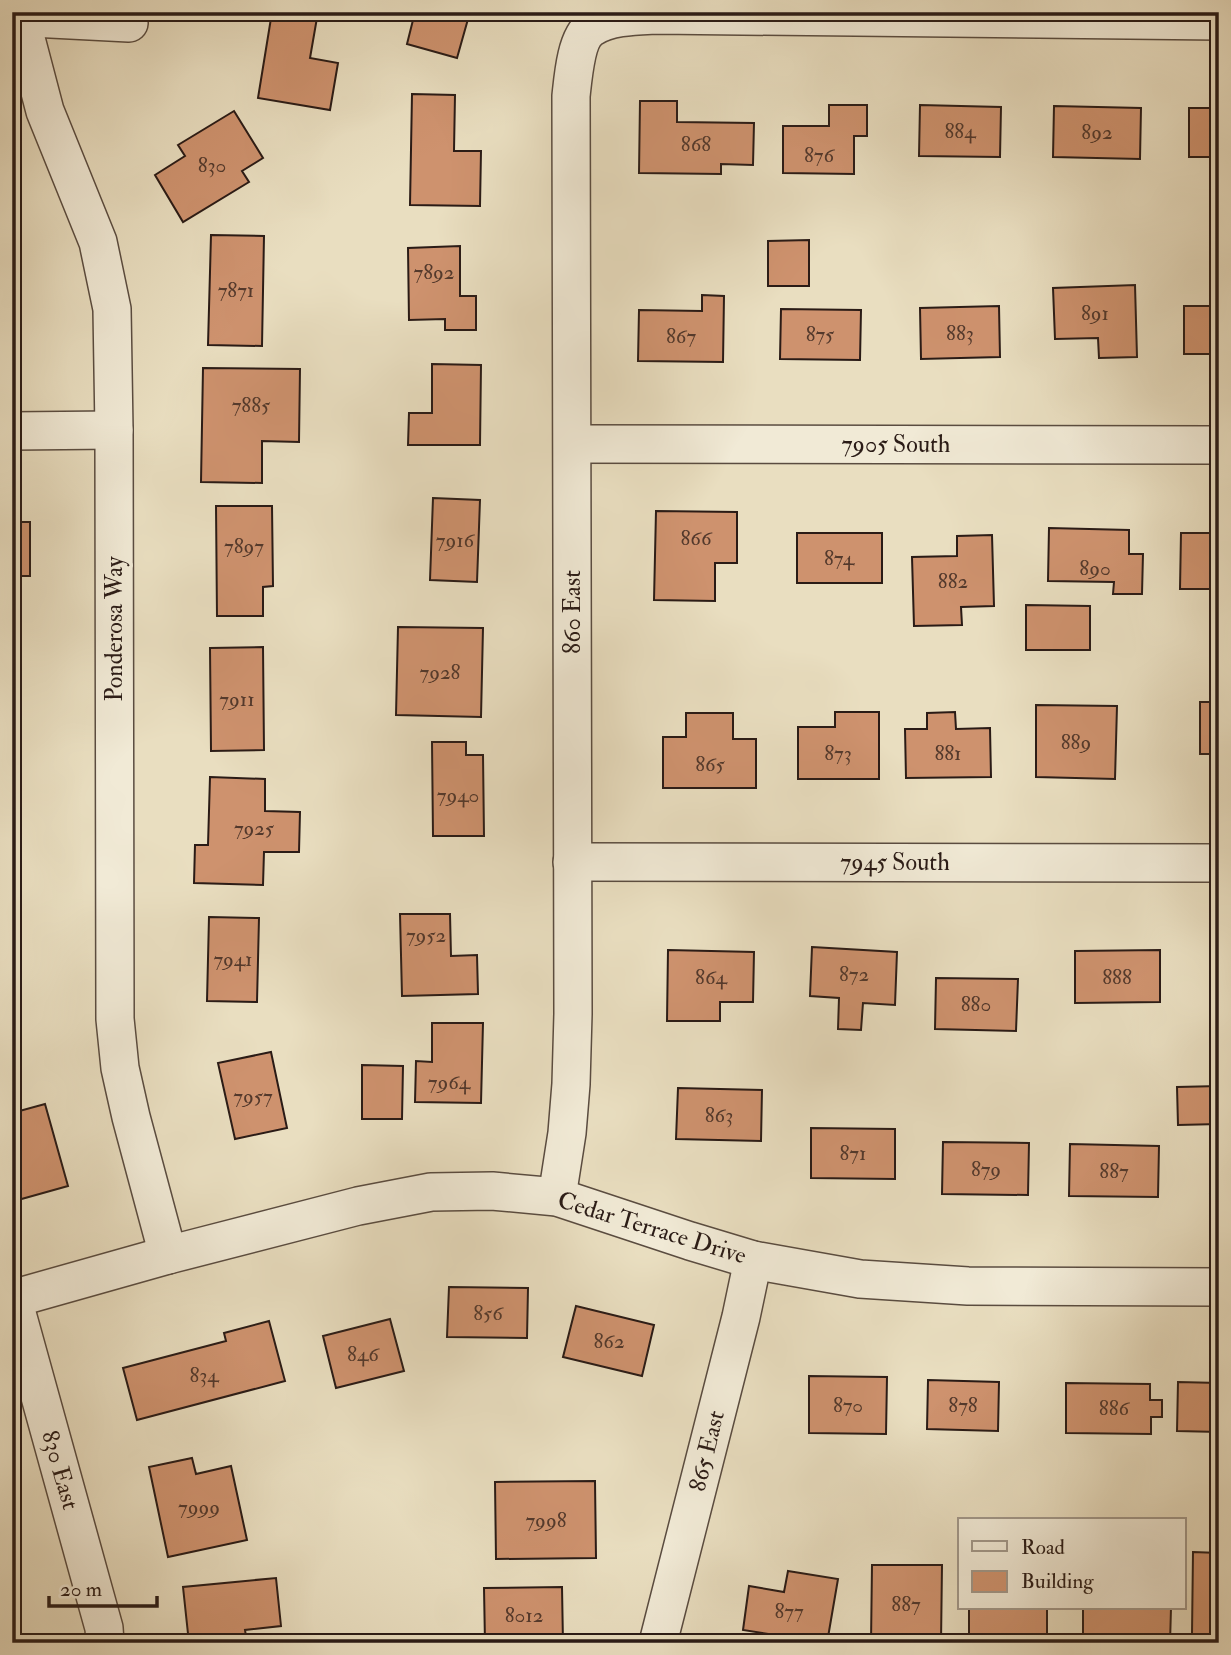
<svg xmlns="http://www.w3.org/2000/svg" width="1231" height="1655" font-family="'IM FELL Double Pica',serif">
<rect width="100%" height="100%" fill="#e9dec0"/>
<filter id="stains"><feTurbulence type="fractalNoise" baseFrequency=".00286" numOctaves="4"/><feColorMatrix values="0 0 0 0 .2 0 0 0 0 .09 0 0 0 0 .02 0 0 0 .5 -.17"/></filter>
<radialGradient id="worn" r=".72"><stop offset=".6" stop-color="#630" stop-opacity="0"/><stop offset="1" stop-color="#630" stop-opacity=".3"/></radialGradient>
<!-- building -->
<g fill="#ce926e" stroke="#2a1b16" stroke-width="2">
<polygon points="272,12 318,12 310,58 338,63 330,110 258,98"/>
<polygon points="415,12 470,12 457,58 407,44"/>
<polygon points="412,94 455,95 454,151 481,151 480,206 410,205"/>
<polygon points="640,101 677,101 677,122 754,123 753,165 721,164 721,174 639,173"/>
<polygon points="829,105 867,105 867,136 854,136 854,174 783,173 783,126 829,126"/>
<polygon points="920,105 1001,107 1000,157 919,156"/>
<polygon points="1054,106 1141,108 1140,159 1053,157"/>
<rect x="1189" y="108" width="30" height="49"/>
<polygon points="234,111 263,158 242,171 249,182 183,222 155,175 185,156 178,145"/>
<polygon points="211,235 264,236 262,346 208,345"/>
<polygon points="809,240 809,286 768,286 768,241"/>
<polygon points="460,246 460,296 476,296 476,330 445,330 445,319 409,320 408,248"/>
<polygon points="1135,285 1137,357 1099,358 1098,338 1055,339 1053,288"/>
<polygon points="702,295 724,296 723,362 638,361 639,310 702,311"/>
<polygon points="999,306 1000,357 921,359 920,308"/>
<rect x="1184" y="306" width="35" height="48"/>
<polygon points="781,309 861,310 860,360 780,359"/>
<polygon points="432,364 481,365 480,445 408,445 409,413 432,413"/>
<polygon points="203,368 300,369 299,442 262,441 262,483 201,482"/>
<polygon points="433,498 480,500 477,582 430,580"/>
<polygon points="216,506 272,506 273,586 263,587 263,616 217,616"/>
<polygon points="656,511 737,512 737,563 715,563 715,601 654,600"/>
<rect x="12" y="522" width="18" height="54"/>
<polygon points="1049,528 1129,530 1129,554 1143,554 1142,594 1113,594 1114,582 1048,581"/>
<rect x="797" y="533" width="85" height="50"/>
<polygon points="1181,533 1219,533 1219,589 1180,589"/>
<polygon points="992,535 994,606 961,607 962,625 914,626 912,557 957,556 957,536"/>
<polygon points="1026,605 1090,606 1090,650 1026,650"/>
<polygon points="398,627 483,628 481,717 396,715"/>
<polygon points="263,647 264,750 211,751 210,648"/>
<rect x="1200" y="702" width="19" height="52"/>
<polygon points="1036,705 1117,706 1115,779 1036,777"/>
<polygon points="835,712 879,712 879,779 798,779 798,727 835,727"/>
<polygon points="955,712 956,729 990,728 991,777 906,778 905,729 927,729 927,713"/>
<polygon points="686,713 733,713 733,739 756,739 756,788 663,788 663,737 686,737"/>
<polygon points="432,742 466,742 466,755 483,755 484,836 433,836"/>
<polygon points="12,777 13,777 15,886 12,886"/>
<polygon points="210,777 265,779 265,811 300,812 299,852 264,852 263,885 194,883 195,845 208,845"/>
<polygon points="400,914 450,914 451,956 477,955 478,994 402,996"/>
<polygon points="209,917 259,918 257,1002 207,1001"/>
<rect x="12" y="938" width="4" height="80"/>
<polygon points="812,947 897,952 895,1005 863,1003 861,1030 838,1029 839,998 810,996"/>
<polygon points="1217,947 1219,947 1219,1026 1214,1026"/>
<polygon points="668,950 754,952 753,1002 720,1002 720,1021 667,1021"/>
<polygon points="1160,950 1160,1002 1075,1003 1075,951"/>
<polygon points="936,978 1018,979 1016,1031 935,1029"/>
<polygon points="432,1023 483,1023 481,1103 415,1102 416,1061 432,1062"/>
<polygon points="271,1052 287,1128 235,1139 218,1063"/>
<polygon points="362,1065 403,1066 402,1119 362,1119"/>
<polygon points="1219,1086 1219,1124 1178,1125 1177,1087"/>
<polygon points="678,1088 762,1090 761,1141 676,1139"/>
<polygon points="45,1104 68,1186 18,1200 12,1182 12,1113"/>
<polygon points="811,1128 895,1129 895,1179 811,1178"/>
<polygon points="943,1142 1029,1143 1028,1195 942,1194"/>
<polygon points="1070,1144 1159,1146 1158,1197 1069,1196"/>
<polygon points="1211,1145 1219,1145 1219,1193 1210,1193"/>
<polygon points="449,1287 528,1288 527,1338 447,1337"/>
<polygon points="576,1306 654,1325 642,1376 563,1357"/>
<polygon points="390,1319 404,1371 336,1388 323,1336"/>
<polygon points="269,1321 285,1381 137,1420 123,1368 226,1341 224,1333"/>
<polygon points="809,1376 887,1377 886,1434 809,1433"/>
<polygon points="928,1380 999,1382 998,1431 927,1429"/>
<polygon points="1178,1382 1219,1383 1219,1432 1177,1431"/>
<polygon points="1066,1383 1150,1384 1150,1400 1162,1400 1162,1417 1151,1417 1151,1434 1066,1433"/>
<polygon points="192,1458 196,1474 231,1466 247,1540 168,1557 149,1467"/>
<polygon points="595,1481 596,1558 496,1559 495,1482"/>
<polygon points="1193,1552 1219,1553 1219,1635 1192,1634"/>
<polygon points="872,1565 942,1565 941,1643 871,1643"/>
<polygon points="788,1571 838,1579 827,1643 743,1630 749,1586 784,1592"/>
<polygon points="276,1578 281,1626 245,1630 247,1643 189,1643 183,1587"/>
<polygon points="562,1587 563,1643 485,1643 484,1588"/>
<polygon points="969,1608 1047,1608 1047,1635 1013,1635 1013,1643 969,1643"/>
<polygon points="1083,1608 1171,1608 1170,1643 1083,1643"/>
</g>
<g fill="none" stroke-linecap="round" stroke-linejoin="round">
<!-- street casing -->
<g stroke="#5a4c40" stroke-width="40">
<g id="street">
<polyline points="19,12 45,111 98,242 112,309 114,430 115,1019 120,1068 131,1117 168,1255"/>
<polyline points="12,17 129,23"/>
<polyline points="12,431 114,430"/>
<polyline points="573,444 1219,445"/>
<polyline points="572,862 1219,863"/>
<path d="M557 1197 567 1133 571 1084 573 1014 571 96C573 78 576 38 591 28 610 16 636 16 657 15L1219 21"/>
<polyline points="12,1299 168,1255 358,1206 431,1192 492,1191 557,1197 690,1241 753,1260 860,1279 968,1286 1219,1287"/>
<polyline points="13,1299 94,1592 104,1628 105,1643"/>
<polyline points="658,1643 741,1317 753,1260"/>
</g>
</g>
<!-- street -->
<use href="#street" stroke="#f1ead6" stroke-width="37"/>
</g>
<g text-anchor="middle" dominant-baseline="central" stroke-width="7" stroke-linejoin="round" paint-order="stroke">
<!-- number labels -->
<g font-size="21" fill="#53392c">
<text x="960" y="131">884</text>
<text x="1097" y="132">892</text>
<text x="696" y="144">868</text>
<text x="819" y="155">876</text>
<text x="212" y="165">830</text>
<text x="434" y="272">7892</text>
<text x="236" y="290">7871</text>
<text x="1095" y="313">891</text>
<text x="960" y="333">883</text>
<text x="820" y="334">875</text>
<text x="681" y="336">867</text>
<text x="251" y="405">7885</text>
<text x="696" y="538">866</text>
<text x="455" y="540">7916</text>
<text x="244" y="546">7897</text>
<text x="839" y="558">874</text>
<text x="1095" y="568">890</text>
<text x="953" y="581">882</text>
<text x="440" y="672">7928</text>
<text x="237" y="699">7911</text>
<text x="1076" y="742">889</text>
<text x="838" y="753">873</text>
<text x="948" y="753">881</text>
<text x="710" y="764">865</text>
<text x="458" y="795">7940</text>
<text x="254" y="828">7925</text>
<text x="426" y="935">7952</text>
<text x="233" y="959">7941</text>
<text x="854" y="974">872</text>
<text x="711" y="977">864</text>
<text x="1117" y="977">888</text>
<text x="976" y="1004">880</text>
<text x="449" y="1082">7964</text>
<text x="253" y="1096">7957</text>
<text x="719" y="1115">863</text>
<text x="853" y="1153">871</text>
<text x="986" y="1169">879</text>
<text x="1114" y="1171">887</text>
<text x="488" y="1313">856</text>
<text x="609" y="1341">862</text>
<text x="363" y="1354">846</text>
<text x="204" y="1375">834</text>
<text x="848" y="1405">870</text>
<text x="963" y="1405">878</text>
<text x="1114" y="1408">886</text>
<text x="199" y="1507">7999</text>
<text x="546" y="1520">7998</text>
<text x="906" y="1604">887</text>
<text x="789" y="1611">877</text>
<text x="524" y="1615">8012</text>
</g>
<!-- street labels -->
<g font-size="24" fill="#2a1b16" stroke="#f1ead6">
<text x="896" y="444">7905 South</text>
<text transform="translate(572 612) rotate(-90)">860 East</text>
<text transform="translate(114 629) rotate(-90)">Ponderosa Way</text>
<text x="895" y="862">7945 South</text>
<text transform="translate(652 1228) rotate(17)">Cedar Terrace Drive</text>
<text transform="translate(707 1451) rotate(-76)">865 East</text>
<text transform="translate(60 1470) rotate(74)">830 East</text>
</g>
</g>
<!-- margin -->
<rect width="1231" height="1655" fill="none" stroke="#e9dec0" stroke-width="42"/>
<rect x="14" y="14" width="1203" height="1627" fill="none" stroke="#2a1b16" stroke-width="3.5"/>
<rect x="21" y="21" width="1189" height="1613" fill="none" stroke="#2a1b16" stroke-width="2"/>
<!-- legend -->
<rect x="958" y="1518" width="228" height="91" fill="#f1ead6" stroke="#a19789" stroke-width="2"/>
<rect x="972" y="1541" width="35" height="10" fill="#f1ead6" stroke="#a19789" stroke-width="2"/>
<text x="1021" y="1554" font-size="21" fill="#2a1b16">Road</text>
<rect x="972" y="1571" width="35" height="21" fill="#ce926e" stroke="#a19789" stroke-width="2"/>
<text x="1021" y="1588" font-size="21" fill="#2a1b16">Building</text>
<!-- scale -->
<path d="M49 1596v10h108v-10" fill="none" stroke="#2a1b16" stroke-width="3.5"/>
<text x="60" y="1596" font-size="21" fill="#2a1b16" stroke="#f1ead6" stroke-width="5" paint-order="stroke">20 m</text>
<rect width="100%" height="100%" filter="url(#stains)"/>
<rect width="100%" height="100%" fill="url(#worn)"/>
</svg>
